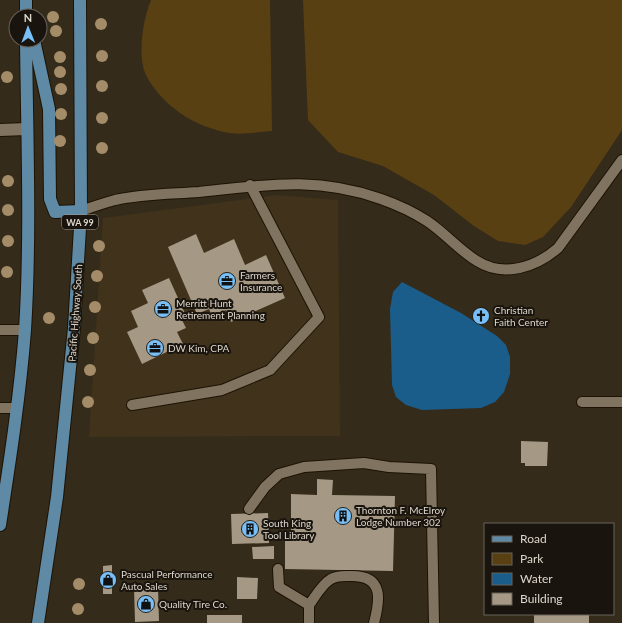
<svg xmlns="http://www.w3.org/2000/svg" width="622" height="623" font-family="Lato,sans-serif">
<rect width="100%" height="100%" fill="#352b1a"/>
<!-- built -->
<polygon fill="#40321b" points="277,195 338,200 340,436 89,437 103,218"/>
<!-- green -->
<g fill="#594013">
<path d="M151 0H270L272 131C259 132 242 135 229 133 195 127 162 106 146 75 137 56 143 19 151 0Z"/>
<polygon points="303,0 622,0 622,130 571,207 543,237 525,245 498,241 474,226 434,195 383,166 338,152 308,120"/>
</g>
<!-- water -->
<polygon fill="#1b5d8a" points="402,282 461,313 497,336 506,345 510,357 510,374 504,392 495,402 481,408 422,410 406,405 396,397 392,385 390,309 393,292"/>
<!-- building -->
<g fill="#a59884">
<polygon points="196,234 204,253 234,239 245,265 266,255 285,298 231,322 226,310 212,316 209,309 197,314 168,247"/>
<polygon points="169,278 187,318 182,320 186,328 177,332 183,344 142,364 127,332 138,327 131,311 148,303 142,290"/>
<polygon points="521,441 548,442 547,466 525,466 525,463 521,463"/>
<polygon points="317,479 333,480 332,495 395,496 393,571 285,569 285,536 291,537 291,494 317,495"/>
<polygon points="268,513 269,543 232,544 231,514"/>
<polygon points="274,546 274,559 253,559 252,547"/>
<polygon points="112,565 112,594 103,594 103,566"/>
<polygon points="237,577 258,578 257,599 237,599"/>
<polygon points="134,587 158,587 159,621 135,622"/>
<rect x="534" y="614" width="55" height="9"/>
<rect x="207" y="615" width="35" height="8"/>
</g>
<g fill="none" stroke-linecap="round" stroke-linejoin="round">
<!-- lane casing -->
<g stroke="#1d1304" stroke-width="12">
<g id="lane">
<path d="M81 211C92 207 104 203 115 200 142 194 172 194 199 192 266 185 316 176 381 199 398 205 413 212 427 221 445 233 459 250 477 261 504 278 536 267 558 248L622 160"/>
<polyline points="0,330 25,330"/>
<polyline points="582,402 622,402"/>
<polyline points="132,405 222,390 270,370 319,317 250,185"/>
<polyline points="0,408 17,408"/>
<polyline points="249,509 265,487 279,474 304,467 364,463 389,467 431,469 434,623"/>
<polyline points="278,569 279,587 309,605"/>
<path d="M309 623V605C315 597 322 584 331 579 337 575 346 576 352 576 384 576 380 600 374 623"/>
</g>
</g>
<!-- street casing -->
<g stroke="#1d1304" stroke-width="14">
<polyline id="street" points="0,130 27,129"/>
</g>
<!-- primary casing -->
<g stroke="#1d1304" stroke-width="14">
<g id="primary">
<polyline points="26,0 26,16"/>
<polyline points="34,40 49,109 50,199 55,212 81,211"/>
<path d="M0 525C10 460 20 395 25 330 31 234 27 137 26 40"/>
<polyline points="38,623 57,497 74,328 81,211 80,0"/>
</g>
</g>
<!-- lane -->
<use href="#lane" stroke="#807461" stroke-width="10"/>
<!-- street -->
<use href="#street" stroke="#807461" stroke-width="12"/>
<!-- primary -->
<use href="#primary" stroke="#5e8aa6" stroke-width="12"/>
</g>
<!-- trees -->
<g fill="#a48c68">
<circle cx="53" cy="17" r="6"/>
<circle cx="101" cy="24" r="6"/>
<circle cx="56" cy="31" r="6"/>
<circle cx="102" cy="56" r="6"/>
<circle cx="60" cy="57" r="6"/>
<circle cx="60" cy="72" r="6"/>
<circle cx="7" cy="77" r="6"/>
<circle cx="102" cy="86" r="6"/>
<circle cx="61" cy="89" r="6"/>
<circle cx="61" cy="114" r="6"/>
<circle cx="102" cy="118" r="6"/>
<circle cx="60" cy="141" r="6"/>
<circle cx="102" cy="148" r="6"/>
<circle cx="8" cy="181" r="6"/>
<circle cx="8" cy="210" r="6"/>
<circle cx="8" cy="241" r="6"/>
<circle cx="99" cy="246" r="6"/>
<circle cx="7" cy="272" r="6"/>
<circle cx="97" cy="276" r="6"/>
<circle cx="95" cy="307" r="6"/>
<circle cx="49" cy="318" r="6"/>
<circle cx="93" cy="338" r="6"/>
<circle cx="90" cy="370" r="6"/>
<circle cx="88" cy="402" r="6"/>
<circle cx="79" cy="584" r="6"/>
<circle cx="78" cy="609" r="6"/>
</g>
<!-- icons -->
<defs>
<g id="office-disc" transform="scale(0.9)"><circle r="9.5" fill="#78bff7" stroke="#19140d"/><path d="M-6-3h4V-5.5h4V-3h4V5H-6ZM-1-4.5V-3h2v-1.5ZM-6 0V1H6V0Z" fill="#111"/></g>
<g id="church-disc" transform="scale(0.9)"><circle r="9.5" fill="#78bff7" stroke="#19140d"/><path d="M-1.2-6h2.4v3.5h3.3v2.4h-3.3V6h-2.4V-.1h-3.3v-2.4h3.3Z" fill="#111"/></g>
<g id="building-disc" transform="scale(0.9)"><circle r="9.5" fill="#78bff7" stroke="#19140d"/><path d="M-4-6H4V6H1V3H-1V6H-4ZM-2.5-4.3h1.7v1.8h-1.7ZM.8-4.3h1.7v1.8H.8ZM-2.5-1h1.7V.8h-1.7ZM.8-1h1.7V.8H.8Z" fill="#111"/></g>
<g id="shop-disc" transform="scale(0.9)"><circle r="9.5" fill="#78bff7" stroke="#19140d"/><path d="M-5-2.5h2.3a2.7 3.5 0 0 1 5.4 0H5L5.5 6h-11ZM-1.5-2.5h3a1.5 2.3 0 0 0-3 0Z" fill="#111"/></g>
</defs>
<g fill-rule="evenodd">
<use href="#office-disc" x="227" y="281"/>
<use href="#office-disc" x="163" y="309"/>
<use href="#church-disc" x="481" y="316"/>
<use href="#office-disc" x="155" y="348"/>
<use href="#building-disc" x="343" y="516"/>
<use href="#building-disc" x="250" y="529"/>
<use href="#shop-disc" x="108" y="580"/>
<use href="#shop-disc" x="146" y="604"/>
</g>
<g text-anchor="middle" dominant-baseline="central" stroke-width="4" stroke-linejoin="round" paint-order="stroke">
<!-- shield labels -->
<rect fill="#19140d" stroke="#a39c93" stroke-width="1" x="62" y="215" width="36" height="14" rx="3"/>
<g font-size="9" font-weight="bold" fill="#ded7cd">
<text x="80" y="222">WA 99</text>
</g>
<!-- poi labels -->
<g font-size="10" fill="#ded7cd" stroke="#19140d" text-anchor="start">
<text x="240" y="275">Farmers<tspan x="240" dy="12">Insurance</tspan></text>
<text x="176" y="303">Merritt Hunt<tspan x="176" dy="12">Retirement Planning</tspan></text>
<text x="494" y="310">Christian<tspan x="494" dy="12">Faith Center</tspan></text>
<text x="168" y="348">DW Kim, CPA</text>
<text x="356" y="510">Thornton F. McElroy<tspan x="356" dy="12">Lodge Number 302</tspan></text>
<text x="263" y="523">South King<tspan x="263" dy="12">Tool Library</tspan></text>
<text x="121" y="574">Pascual Performance<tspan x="121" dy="12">Auto Sales</tspan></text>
<text x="159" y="604">Quality Tire Co.</text>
</g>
<!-- street labels -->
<g font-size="10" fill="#ded7cd" stroke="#19140d">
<text transform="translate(75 313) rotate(-86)">Pacific Highway South</text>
</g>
</g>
<!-- legend -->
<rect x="484" y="523" width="130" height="92" fill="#19140d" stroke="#68625a"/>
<rect x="492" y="536" width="20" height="6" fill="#5e8aa6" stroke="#68625a"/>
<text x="520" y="543" font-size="12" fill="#ded7cd">Road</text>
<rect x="492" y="553" width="20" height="12" fill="#594013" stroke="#68625a"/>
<text x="520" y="563" font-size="12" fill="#ded7cd">Park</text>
<rect x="492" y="573" width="20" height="12" fill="#1b5d8a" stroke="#68625a"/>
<text x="520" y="583" font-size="12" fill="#ded7cd">Water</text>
<rect x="492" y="593" width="20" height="12" fill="#a59884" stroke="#68625a"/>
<text x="520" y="603" font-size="12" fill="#ded7cd">Building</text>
<!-- north arrow -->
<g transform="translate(28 28) rotate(359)"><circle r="19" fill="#19140d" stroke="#68625a"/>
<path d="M0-3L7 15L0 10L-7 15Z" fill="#78bff7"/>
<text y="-6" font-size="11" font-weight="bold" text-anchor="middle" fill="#ded7cd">N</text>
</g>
</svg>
